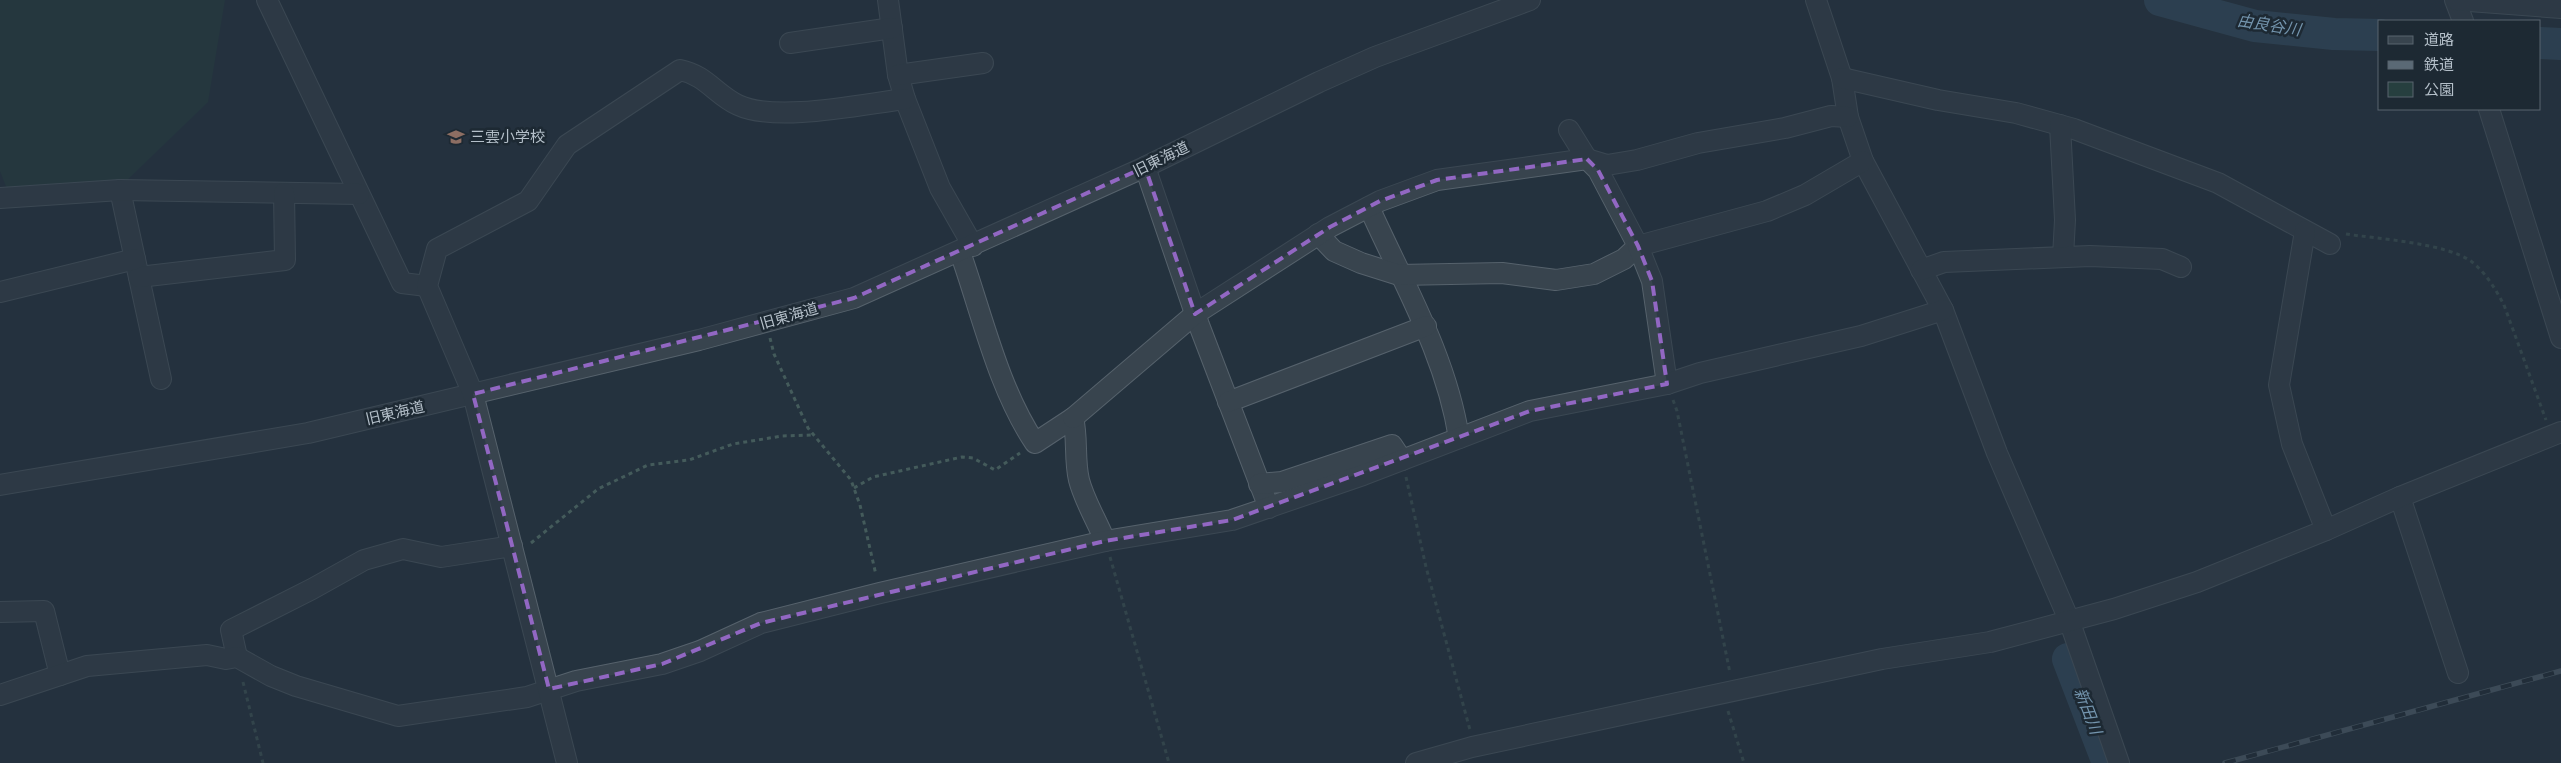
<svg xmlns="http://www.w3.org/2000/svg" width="2561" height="763" font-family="Roboto,'Noto Sans JP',sans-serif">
<rect width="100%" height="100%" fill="#24323e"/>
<!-- green -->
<polygon fill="#263f3f" points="0,0 225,0 208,102 123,184 7,189 0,171"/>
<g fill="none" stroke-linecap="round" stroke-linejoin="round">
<!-- river -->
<g stroke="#375166" stroke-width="32">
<polyline points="2160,0 2255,26 2334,34 2380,35"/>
<polyline points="2540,43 2561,44"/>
<polyline points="2068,659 2108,763"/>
</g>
<!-- minor casing -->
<g stroke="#56626c" stroke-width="22">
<g id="minor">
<polyline points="267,0 402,283 427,286"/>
<polyline points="888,0 898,75 905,99 940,188 973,246"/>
<polyline points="1816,0 1842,78 1848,117 1863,161 1943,310 1997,453 2069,620 2119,763"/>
<polyline points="2455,0 2463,21"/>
<polyline points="2456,0 2561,8"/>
<polyline points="790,43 892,28"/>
<polyline points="898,75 983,63"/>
<polyline points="1842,78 1938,100 2016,113 2074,129 2218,183 2330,244"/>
<polyline points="2489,109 2561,338"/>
<polyline points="2060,125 2065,220 2063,257"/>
<polyline points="1145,167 1199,325 1269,508"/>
<polyline points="120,190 161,379"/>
<polyline points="0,198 120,190 359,194"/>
<path d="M1369 207C1403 283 1446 355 1459 438"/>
<polyline points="2305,231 2279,385 2292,444 2326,530"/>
<polyline points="1318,234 1334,251 1361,263 1399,275 1502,273 1556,280 1594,274 1624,259 1638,246 1598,170 1587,159 1569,130"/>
<path d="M960 252C982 314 998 388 1035 443L1073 418C1078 438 1074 459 1079 480 1084 500 1097 521 1105 541"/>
<polyline points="1921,270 1944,262 2090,256 2162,259 2181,267"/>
<polyline points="139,277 285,260 284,193"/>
<polyline points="0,292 135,259"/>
<polyline points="1667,384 1652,281 1638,246 1767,211 1805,195 1863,161"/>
<polyline points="1228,402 1426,326"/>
<polyline points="1073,418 1195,314 1330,227 1380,201 1437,180 1587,159 1607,165 1637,160 1698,143 1785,128 1831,116 1848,117"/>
<polyline points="1259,484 1282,482 1392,445 1402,460"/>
<polyline points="0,485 308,433 699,340 854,298 1145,167 1319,82 1375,57 1530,0"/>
<polyline points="2400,497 2458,673"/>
<polyline points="0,612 44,611 60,675"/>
<polyline points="237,657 231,630 312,589 364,560 403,549 441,557 512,546"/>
<polyline points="0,695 87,666 207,655 226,659 237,657 271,676 296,686 398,716 527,697 576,681 662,664 700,651 761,623 880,593 1105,541 1232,520 1363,475 1530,411 1667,384 1700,373 1861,336 1943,310"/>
<path d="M567 763 473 394 427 286 437 249 528 201 567 145 680 70C706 75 716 95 738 105 776 123 863 104 905 99"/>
<polyline points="1416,763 1472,747 1882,659 1990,642 2114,609 2197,582 2326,530 2400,497 2561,432"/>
</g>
</g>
<!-- path -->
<g stroke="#445b5b" stroke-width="3" stroke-dasharray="4 4" stroke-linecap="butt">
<path d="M2346 234C2378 239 2447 243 2472 262 2486 273 2496 290 2504 305L2546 420"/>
<polyline points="770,338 774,354 808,428 851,480 860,505 876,575"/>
<polyline points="1673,400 1677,411 1730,673"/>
<polyline points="1406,477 1426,567 1470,730"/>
<polyline points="854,488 873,477 962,457 973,458 995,470 1020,453"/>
<polyline points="531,543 598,489 648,465 689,460 733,444 782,436 814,435"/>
<polyline points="1110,557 1169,763"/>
<polyline points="243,682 263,763"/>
<polyline points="1728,711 1744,763"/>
</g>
<!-- minor -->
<use href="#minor" stroke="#38444e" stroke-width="20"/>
<!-- rail casing -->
<g stroke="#5a6975" stroke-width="5.5">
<polyline id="rail" points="2225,763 2561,671"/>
</g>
<!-- rail -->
<use href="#rail" stroke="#1d2933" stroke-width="4" stroke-dasharray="11" stroke-linecap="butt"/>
</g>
<!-- marked area -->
<path d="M0 0H2561V763H0ZM1587 159 1598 170 1638 246 1652 281 1667 384 1530 411 1232 520 1105 541 761 623 662 664 549 689 473 394 854 298 1145 167 1195 314 1330 227 1380 201 1437 180Z" fill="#24323e" fill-opacity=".55" fill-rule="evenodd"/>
<path fill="none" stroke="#9267c3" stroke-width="4" stroke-dasharray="10 6" stroke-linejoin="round" d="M1587 159 1598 170 1638 246 1652 281 1667 384 1530 411 1232 520 1105 541 761 623 662 664 549 689 473 394 854 298 1145 167 1195 314 1330 227 1380 201 1437 180Z"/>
<!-- icons -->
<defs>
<g id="school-bare" transform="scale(1.35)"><path d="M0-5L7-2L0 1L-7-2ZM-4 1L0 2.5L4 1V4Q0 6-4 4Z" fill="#8d6e63" stroke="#1d2933" stroke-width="2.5" paint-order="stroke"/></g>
</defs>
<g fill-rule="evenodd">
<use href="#school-bare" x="456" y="137"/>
</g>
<g text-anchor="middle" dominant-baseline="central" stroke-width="5" stroke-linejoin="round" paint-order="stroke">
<!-- poi labels -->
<g font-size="15" fill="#b4bfc9" stroke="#1d2933" text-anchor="start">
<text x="470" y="137">三雲小学校</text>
</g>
<!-- street labels -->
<g font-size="15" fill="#b4bfc9" stroke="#1d2933">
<text transform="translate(1161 159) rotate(-26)">旧東海道</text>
<text transform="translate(789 316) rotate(-16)">旧東海道</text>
<text transform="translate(395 413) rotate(-13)">旧東海道</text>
</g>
<!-- water labels -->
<g font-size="16" font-style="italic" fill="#7394ad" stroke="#1d2933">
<text transform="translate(2269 25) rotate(9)">由良谷川</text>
<text transform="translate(2088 711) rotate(69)">新田川</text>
</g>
</g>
<!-- legend -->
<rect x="2378" y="20" width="162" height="90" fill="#1d2933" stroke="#59656f"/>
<rect x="2388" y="36" width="25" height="8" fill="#38444e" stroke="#59656f"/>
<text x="2424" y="45" font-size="15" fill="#b4bfc9">道路</text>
<rect x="2388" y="61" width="25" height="8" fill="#5a6975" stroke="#59656f"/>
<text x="2424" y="70" font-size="15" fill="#b4bfc9">鉄道</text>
<rect x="2388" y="82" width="25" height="15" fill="#263f3f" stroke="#59656f"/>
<text x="2424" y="95" font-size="15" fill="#b4bfc9">公園</text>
</svg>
